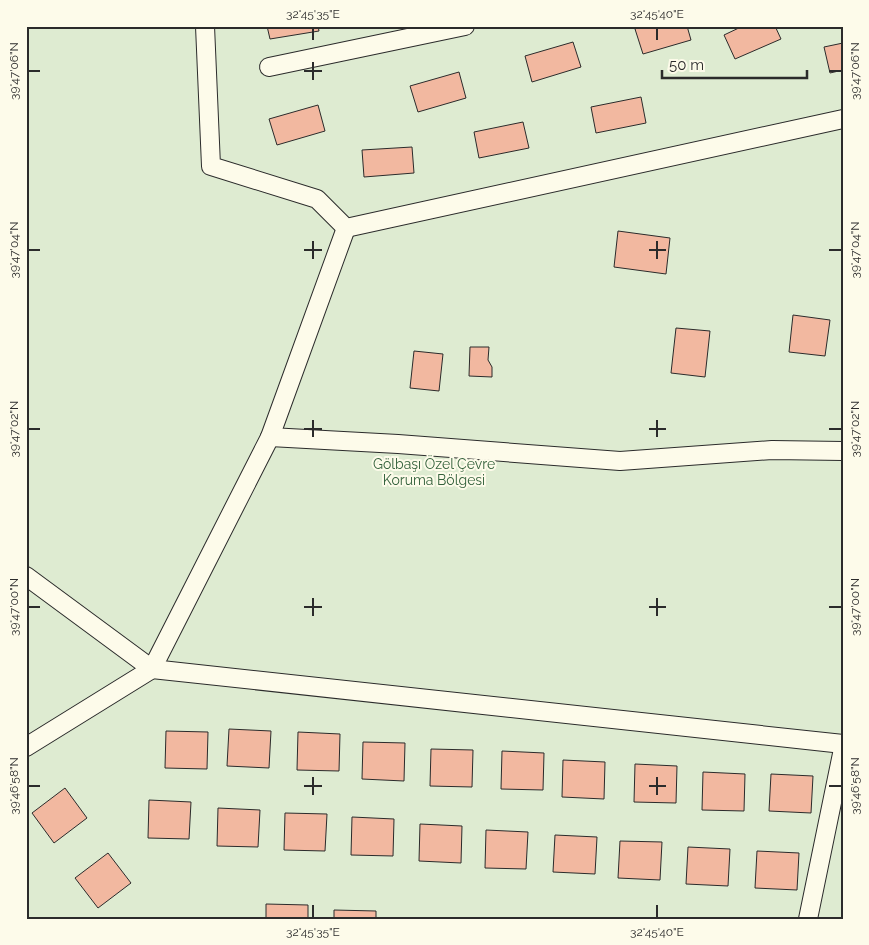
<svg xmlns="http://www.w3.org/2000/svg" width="869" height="945" font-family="Raleway,sans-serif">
<rect width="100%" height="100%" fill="#fdfbea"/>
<!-- green -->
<rect fill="#deebd1" stroke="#74746e" x="26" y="26" width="817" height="893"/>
<!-- building -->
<g fill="#f2b8a0" stroke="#2b2b2b">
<polygon points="267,26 318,26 319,31 270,39"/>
<polygon points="643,26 687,26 691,40 643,54 635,29"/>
<polygon points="743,26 775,26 781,39 735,59 724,35"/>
<polygon points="573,42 581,67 532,82 525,56"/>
<polygon points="843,43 843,70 830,73 824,47"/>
<polygon points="459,72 466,98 418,112 410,86"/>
<polygon points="641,97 646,123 596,133 591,107"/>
<polygon points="318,105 325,131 277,145 269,119"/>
<polygon points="523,122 529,148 479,158 474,132"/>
<polygon points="412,147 414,173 364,177 362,150"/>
<polygon points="618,231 670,238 666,274 614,267"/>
<polygon points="793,315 830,320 825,356 789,352"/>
<polygon points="676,328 710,331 705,377 671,373"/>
<polygon points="470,347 489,347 488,360 492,367 492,377 469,376"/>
<polygon points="414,351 443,354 439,391 410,388"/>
<polygon points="229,729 271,731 269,768 227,766"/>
<polygon points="166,731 208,732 207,769 165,768"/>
<polygon points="298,732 340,734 339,771 297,770"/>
<polygon points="363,742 405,743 404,781 362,779"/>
<polygon points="431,749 473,750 472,787 430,786"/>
<polygon points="502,751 544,753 543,790 501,789"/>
<polygon points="563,760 605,762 604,799 562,797"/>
<polygon points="635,764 677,766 676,803 634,802"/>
<polygon points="703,772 745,774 744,811 702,810"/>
<polygon points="771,774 813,776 811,813 769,811"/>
<polygon points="65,788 87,818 54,843 32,813"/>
<polygon points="149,800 191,802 189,839 148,838"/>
<polygon points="218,808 260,810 258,847 217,846"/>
<polygon points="285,813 327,814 325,851 284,850"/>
<polygon points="352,817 394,819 393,856 351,855"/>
<polygon points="420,824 462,826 461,863 419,861"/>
<polygon points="486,830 528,832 526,869 485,868"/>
<polygon points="555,835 597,837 595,874 553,872"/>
<polygon points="620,841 662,842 660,880 618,878"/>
<polygon points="688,847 730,849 728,886 686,884"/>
<polygon points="757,851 799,853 797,890 755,888"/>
<polygon points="108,853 131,883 98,908 75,878"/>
<polygon points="266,904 308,905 308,919 266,919"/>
<polygon points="334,910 376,911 376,919 334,919"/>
</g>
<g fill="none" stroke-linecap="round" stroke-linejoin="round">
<!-- street casing -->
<g stroke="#2b2b2b" stroke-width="20">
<g id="street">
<polyline points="205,26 211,166 317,199 346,228 843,119"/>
<polyline points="269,67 465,26"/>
<polyline points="270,437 398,444 620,461 772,450 843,451"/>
<polyline points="26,576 152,669 843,744"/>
<polyline points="26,747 152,669 270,437 346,228"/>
<polyline points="808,919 843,749"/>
</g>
</g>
<!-- street -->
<use href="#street" stroke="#fdfbea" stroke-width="18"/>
</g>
<!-- ticks -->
<path fill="none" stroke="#2b2b2b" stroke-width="2" d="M313 28V40M657 28V40M313 62V80M28 71H40M304 71H322M829 71H842M313 241V259M657 241V259M28 250H40M304 250H322M649 250H666M829 250H842M313 420V437M657 420V437M28 429H40M304 429H322M649 429H666M829 429H842M313 598V616M657 598V616M28 607H40M304 607H322M649 607H666M829 607H842M313 777V795M657 777V795M28 786H40M304 786H322M649 786H666M829 786H842M313 905V918M657 905V918"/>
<g text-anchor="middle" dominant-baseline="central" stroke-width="4" stroke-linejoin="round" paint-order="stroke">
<!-- park labels -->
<g font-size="14" fill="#34623c" stroke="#fdfbea">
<text x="434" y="464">Gölbaşı Özel Çevre<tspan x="434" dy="16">Koruma Bölgesi</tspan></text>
</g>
</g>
<!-- border -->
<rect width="869" height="945" fill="none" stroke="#fdfbea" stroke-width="55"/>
<!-- scale -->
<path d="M662 70v8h145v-8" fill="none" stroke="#2b2b2b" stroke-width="2.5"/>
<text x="669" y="70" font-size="15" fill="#2b2b2b" stroke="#fdfbea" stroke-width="4" paint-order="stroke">50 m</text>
<rect x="28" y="28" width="814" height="890" fill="none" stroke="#2b2b2b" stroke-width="2"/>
<g font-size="12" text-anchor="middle" fill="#2b2b2b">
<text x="313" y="18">32°45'35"E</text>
<text x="657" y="18">32°45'40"E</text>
<text transform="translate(14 71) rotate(-90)" y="4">39°47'06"N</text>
<text transform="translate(855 71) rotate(-90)" y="4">39°47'06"N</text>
<text transform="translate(14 250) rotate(-90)" y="4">39°47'04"N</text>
<text transform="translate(855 250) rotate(-90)" y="4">39°47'04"N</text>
<text transform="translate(14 429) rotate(-90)" y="4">39°47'02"N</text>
<text transform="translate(855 429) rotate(-90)" y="4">39°47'02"N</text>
<text transform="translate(14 607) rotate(-90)" y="4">39°47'00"N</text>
<text transform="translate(855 607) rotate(-90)" y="4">39°47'00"N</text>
<text transform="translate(14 786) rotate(-90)" y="4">39°46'58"N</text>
<text transform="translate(855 786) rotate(-90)" y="4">39°46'58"N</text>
<text x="313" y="936">32°45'35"E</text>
<text x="657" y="936">32°45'40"E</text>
</g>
</svg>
